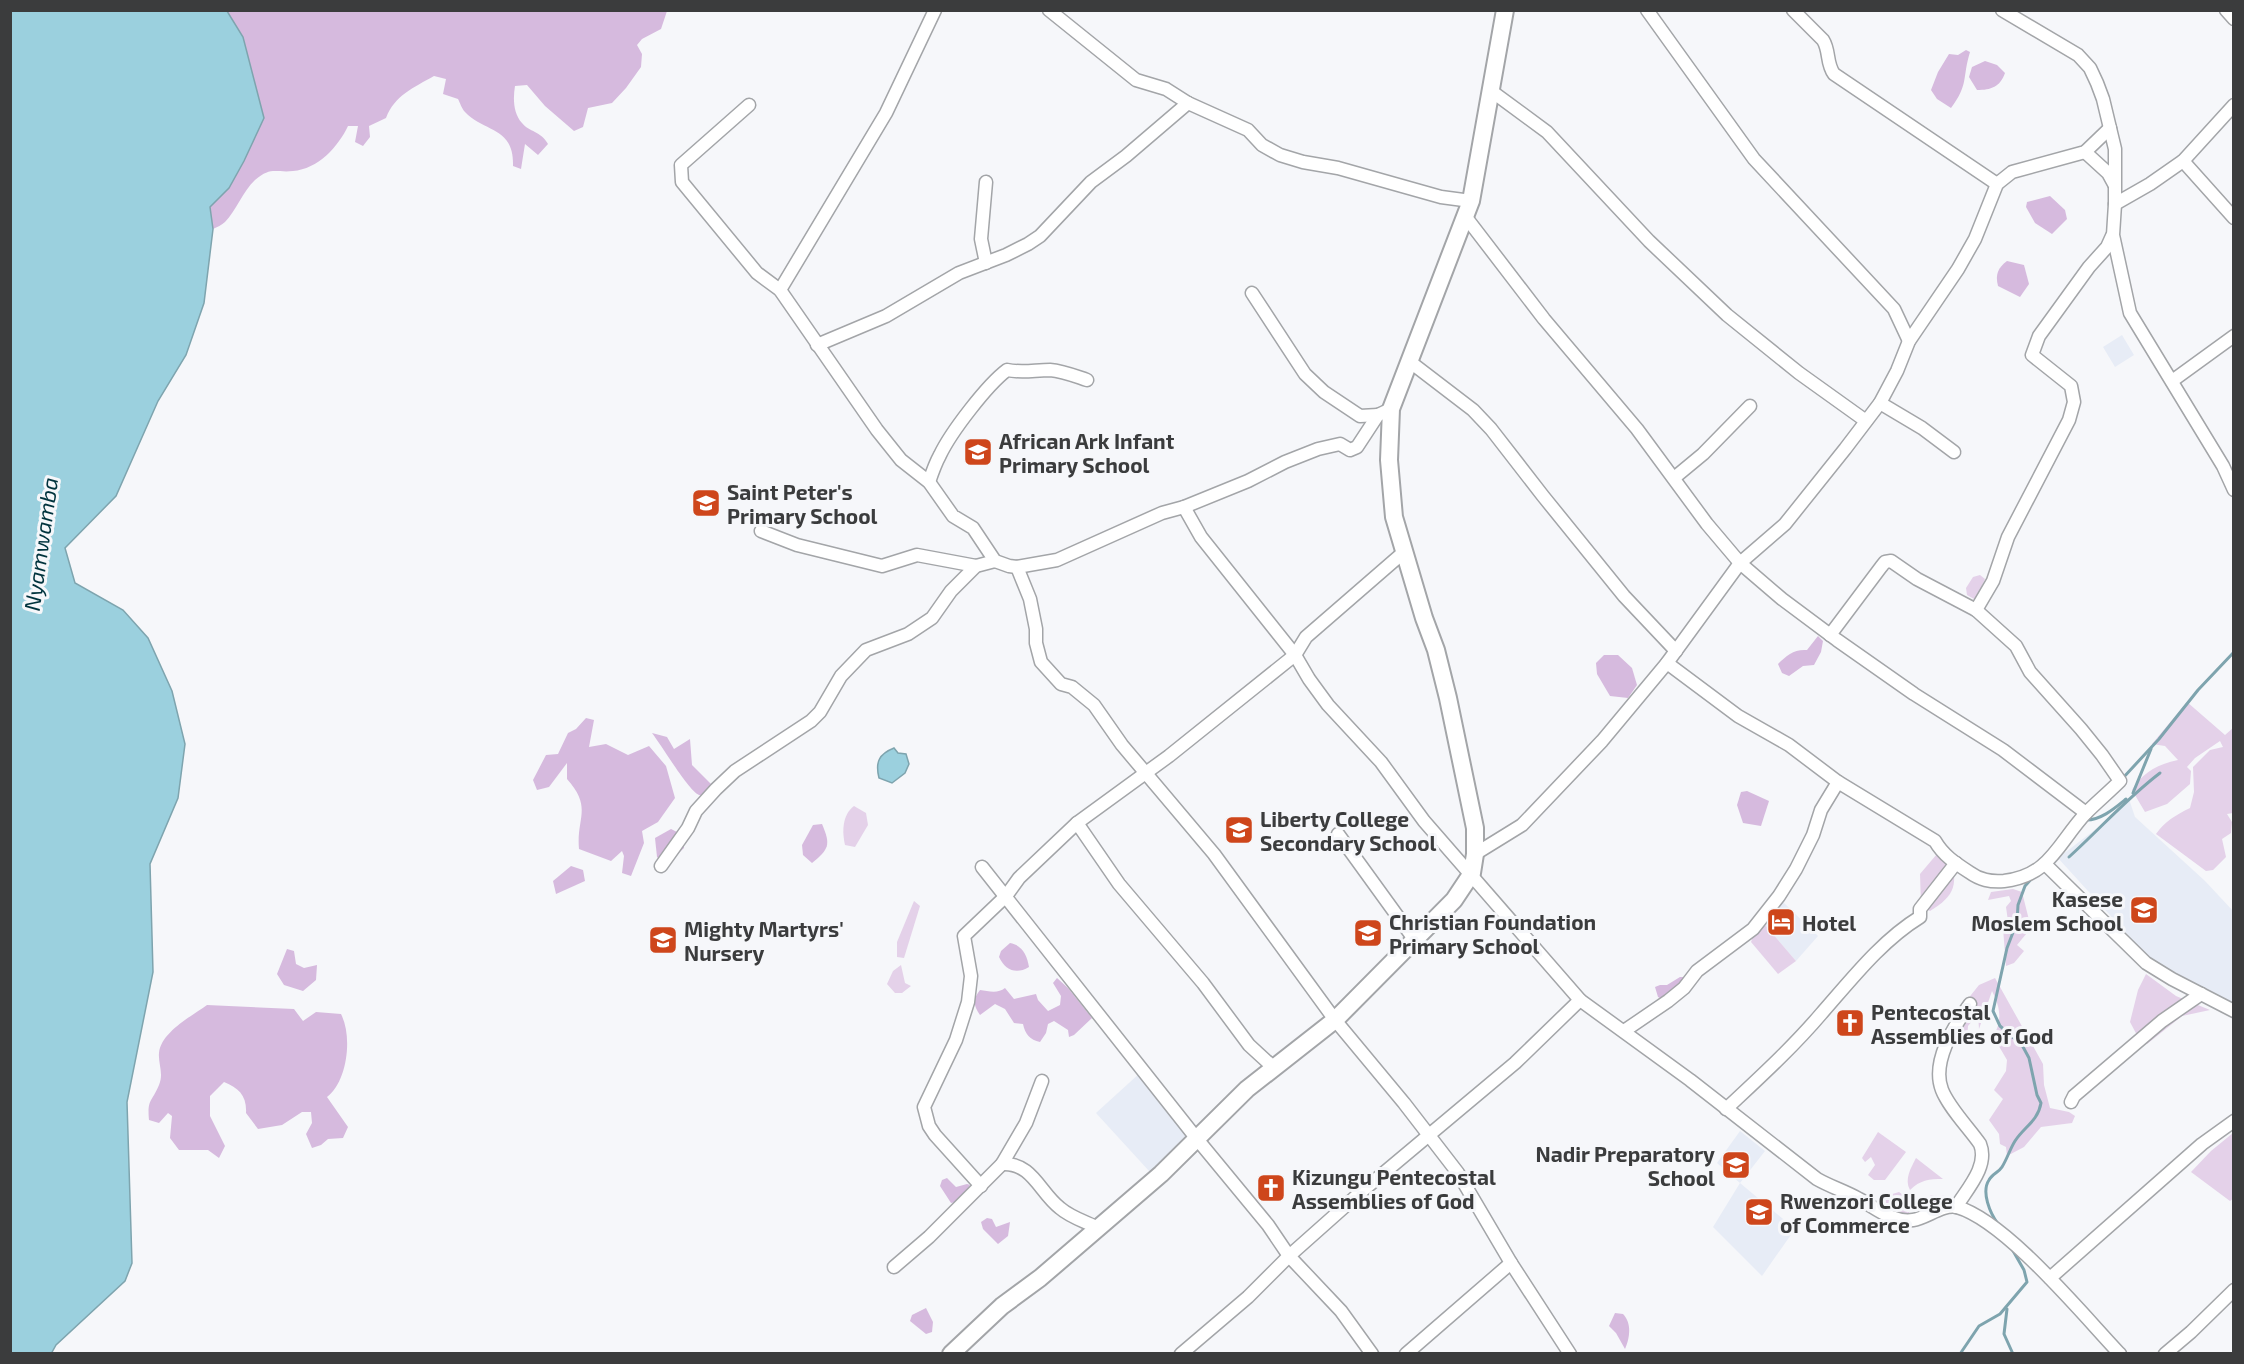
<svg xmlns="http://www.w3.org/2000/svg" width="2244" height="1364" font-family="'Exo 2',sans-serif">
<rect width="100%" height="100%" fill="#f6f7fa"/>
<!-- built -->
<g fill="#e7ecf6">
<polygon points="2122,335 2134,355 2115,367 2103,347"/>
<polygon points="2129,799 2135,817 2205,881 2233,911 2233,1005 2149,958 2058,858 2113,816"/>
<polygon points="1780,899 1818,936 1796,961 1760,919"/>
<polygon points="1140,1073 1193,1135 1150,1172 1096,1113"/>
<polygon points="1740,1131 1765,1151 1740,1183 1795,1229 1762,1276 1713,1227 1740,1183 1717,1163"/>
</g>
<!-- green -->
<g fill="#e4d1e9">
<polygon points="1980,575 1985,579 1977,597 1974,599 1967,595 1966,588 1973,577"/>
<path d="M2187 702 2225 735 2233 728V813L2227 814 2232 822 2231 833 2222 839 2226 857 2213 870 2206 871 2156 834C2165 821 2176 815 2190 808L2194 792 2193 767 2210 750 2223 747 2220 741 2195 758 2187 767 2191 771 2190 784 2167 804 2145 812 2132 790C2142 773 2158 764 2178 760L2165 746 2152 744Z"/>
<path d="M854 806 866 813 868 825 855 847 845 845C842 832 842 815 854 806Z"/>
<path d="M1937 854 1950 855C1958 884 1956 895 1930 911L1921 905 1920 874Z"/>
<polygon points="2013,889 2022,892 2031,928 2017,945 2024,951 2014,963 2006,966 2003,928 2008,921 2006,907 2011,901 2009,896 1988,900 1991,892"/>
<polygon points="914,901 920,906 904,958 897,957 897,942"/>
<polygon points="1760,919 1796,961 1778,974 1751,942"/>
<polygon points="901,965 905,983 911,986 902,993 895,993 887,984 893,971"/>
<polygon points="2146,974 2176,996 2210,1010 2182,1016 2147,1044 2138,1037 2130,1022 2138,990"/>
<path d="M1995 978 2043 1064 2044 1085 2050 1108 2069 1112 2075 1116 2072 1123 2041 1127 2024 1147 2007 1156 2006 1147 2000 1144 1999 1134 1989 1120 2003 1099 1994 1090 2006 1071 2007 1060 1993 1036C2003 1022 2000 1006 1992 991L1979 1029 1978 1014 1968 1026 1967 1038 1964 1039 1959 1034 1960 1023 1970 1016 1974 1004 1967 1000 1979 985Z"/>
<polygon points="1878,1132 1906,1152 1885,1180 1874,1180 1868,1175 1875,1165 1871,1157 1865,1162 1862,1158"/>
<polygon points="2233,1133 2234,1198 2230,1201 2191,1172 2211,1151"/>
<path d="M1916 1158 1943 1179C1929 1179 1920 1180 1910 1190 1904 1179 1911 1168 1916 1158Z"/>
<polygon points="1899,1192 1906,1197 1911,1208 1906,1220 1888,1218 1884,1198 1889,1195"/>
<polygon points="1931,1195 1948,1196 1953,1200 1934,1220 1923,1213 1925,1202"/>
</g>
<!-- forest -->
<g fill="#d6bade">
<path d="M227 11H667L661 29 642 39 637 45 642 54 641 67 626 88 612 103 588 108 583 127 574 131 545 106 527 85 515 86C513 98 513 113 522 123 529 132 541 131 548 144L538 155 525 144 521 169 513 166C514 126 485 133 465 112 462 109 460 103 458 99L443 94 446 79 434 76C413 88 395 95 386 118L369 126 370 137 363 146 355 142 358 126H348C338 147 318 169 293 171 276 173 271 166 255 180 243 191 236 211 225 222 222 225 217 227 213 229L210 207 229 188 244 161 243 37Z"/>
<path d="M1966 50 1970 52C1962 78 1969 84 1951 108L1937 99 1931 90 1938 72 1949 54 1958 55Z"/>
<path d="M1985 61 1997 65 2005 73C2000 87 1991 90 1977 90L1969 77 1972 67Z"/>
<polygon points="2050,196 2065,210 2067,219 2052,234 2035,223 2026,207 2027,202"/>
<path d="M2007 261 2024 265 2029 284 2020 297 1998 286C1995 274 1998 268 2007 261Z"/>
<path d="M1818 636 1823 641 1821 652 1814 665 1803 666 1789 676 1782 673 1778 664C1787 655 1794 649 1807 650Z"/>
<polygon points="1604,655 1618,655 1632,668 1637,685 1628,698 1610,696 1597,674 1596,663"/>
<path d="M586 718 594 720 589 747 606 744 628 755 649 746 666 766 675 798 658 822 642 831 644 843 631 876 622 873 624 856 622 851 611 861 579 849C576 818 593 808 567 779V763L549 787 537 790 533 780 546 755 558 754 568 733 576 729Z"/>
<path d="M652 733 667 737 674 749 690 739 692 765 712 785 709 796C706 796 702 796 699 795 688 790 662 746 652 733Z"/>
<polygon points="1747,791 1769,801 1761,826 1743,823 1737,805 1741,792"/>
<path d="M822 824C831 845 829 849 812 863L803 855 802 845 813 825Z"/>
<polygon points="671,829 683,835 684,848 669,862 662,862 657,857 655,838"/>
<polygon points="571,866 583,870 585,881 556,894 553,881"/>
<path d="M1010 943C1022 945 1027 955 1029 967 1016 975 1005 970 999 957L1001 951Z"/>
<polygon points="287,949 294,951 296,964 304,968 317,965 316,980 303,991 284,985 277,974"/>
<polygon points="1680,977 1685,977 1684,986 1662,999 1658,997 1655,987 1660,985 1667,985"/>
<path d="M1057 978 1068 988 1092 1018 1074 1035 1069 1037 1068 1030 1054 1021 1048 1024 1046 1033 1040 1042C1030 1040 1025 1034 1023 1024L1014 1023 1005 1009 995 1004 980 1015C973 1005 973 999 980 990 988 991 998 994 1005 988L1014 999 1036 994 1038 1000 1048 1011 1060 1005 1061 996 1053 983Z"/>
<path d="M207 1005 294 1009 303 1021 316 1012 341 1014C353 1037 347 1082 327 1097L348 1127 343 1138 328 1139 321 1145 312 1148 306 1134 312 1123 311 1112H302L282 1125 258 1129 246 1113C247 1096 239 1088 224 1082L210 1096V1116L225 1146 219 1158 208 1150H179L170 1138 172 1116 168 1113 159 1123 149 1120C147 1099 152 1102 159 1085 164 1073 158 1064 159 1053 161 1032 192 1016 207 1005Z"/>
<polygon points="947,1178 956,1187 967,1184 970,1185 961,1201 951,1203 940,1186 942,1180"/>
<polygon points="987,1218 992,1219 996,1227 1010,1222 1008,1236 998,1244 983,1229 981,1222"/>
<polygon points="926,1308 933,1322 932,1332 926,1334 910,1321 912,1315"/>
<path d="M1615 1313 1623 1314C1632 1323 1630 1338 1625 1349L1616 1333 1609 1326Z"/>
</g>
<!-- water -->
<g fill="#9bd0de" stroke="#7ea4ae" stroke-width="1.5">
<polygon points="10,11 227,11 243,37 264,118 244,161 229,188 210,207 213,229 204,303 186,355 158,401 116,496 65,548 75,583 123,610 148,638 172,691 185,744 178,798 150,864 153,972 127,1102 132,1263 125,1281 56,1345 51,1354 10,1353"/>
<path d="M894 748 898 753 906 754 909 764 905 773 892 783 879 778C875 762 879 754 894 748Z"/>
</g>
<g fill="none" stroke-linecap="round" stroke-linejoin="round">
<!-- stream -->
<g stroke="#7ea4ae" stroke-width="3">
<polyline points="2122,779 2159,739 2198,690 2234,652"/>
<polyline points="2133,793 2151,749"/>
<path d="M2085 820C2100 821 2115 808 2126 799"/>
<path d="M2069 857C2100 829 2127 798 2160 773"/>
<path d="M1998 1224C1990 1213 1981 1192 1989 1180 1992 1174 1999 1172 2002 1167 2007 1159 2010 1149 2015 1141 2024 1127 2038 1121 2041 1103L2037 1095 2029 1058 2022 1045 2000 1026 1993 1011 2007 948 2017 922 2018 905 2025 886 2033 877"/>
<polyline points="2007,1309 2004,1334 2013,1354"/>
<polyline points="1960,1354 1979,1326 2000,1314 2027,1282 2024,1270 2012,1249"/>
</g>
<!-- street casing -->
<g stroke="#a3a5a8" stroke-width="15">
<g id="street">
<polyline points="1049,10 1136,80 1166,89 1188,103 1248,130 1262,145 1280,155 1303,162 1338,168 1441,197 1471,201"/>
<polyline points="1647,10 1754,159 1894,309 1909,341"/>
<path d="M1793 10 1823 40C1830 51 1826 63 1834 74L1997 184"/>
<polyline points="2002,10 2078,55 2090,68 2097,83 2103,99 2115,149 2115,204 2113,235 2130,313 2223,466 2234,490"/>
<polyline points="2226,10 2234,19"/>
<polyline points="1490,90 1547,132 1649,241 1727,315 1799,373 1866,421"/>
<polyline points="749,105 681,165 682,182 757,273 780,290 877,430 901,460 929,482 953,516 973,528 995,561 1009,566 1017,567 1057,560 1162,513 1184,507 1248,481 1285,462 1318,449 1340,444 1350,450 1357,447 1378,415 1391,409"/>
<polyline points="2085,152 2108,173 2114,184"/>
<polyline points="2183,161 2234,218"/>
<polyline points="986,182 981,239 986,263"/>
<polyline points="2115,204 2150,184 2183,161 2234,105"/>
<polyline points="1465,216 1544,319 1637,429 1707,524 1740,563 1782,599 1837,640 1914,694 2003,750 2086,813"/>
<polyline points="780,290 886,113 935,10"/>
<polyline points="1252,293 1305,374 1324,392 1360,416 1378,415"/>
<polyline points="817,345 886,316 959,273 1006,255 1028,244 1040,236 1091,182 1126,156 1188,103"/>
<polyline points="1409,361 1473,410 1491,429 1543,496 1624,596 1676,651"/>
<polyline points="2172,381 2234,336"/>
<polyline points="1880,403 1922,428 1954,452"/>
<polyline points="1674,478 1703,454 1750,406"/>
<path d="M929 482C932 473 935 464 940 455 951 432 987 385 1007 370 1022 373 1035 370 1050 370 1063 371 1075 376 1087 380"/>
<path d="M1184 507 1201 537 1295 655 1309 679 1328 705 1381 762 1424 821 1580 1000 1690 1080 1817 1179C1831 1187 1845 1191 1859 1199 1876 1208 1892 1223 1913 1220 1927 1218 1942 1204 1957 1207 2006 1221 2083 1315 2120 1354"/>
<polyline points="761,531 797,545 882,566 917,555 976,566"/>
<polyline points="1017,567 1030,599 1036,629 1036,643 1041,662 1061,684 1072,687 1094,705 1122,745 1214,854 1335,1020 1404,1103 1458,1173 1511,1263 1570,1354"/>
<polyline points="1976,610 1993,581 2008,537 2069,420 2074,402 2071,386 2032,355 2039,336 2089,267 2107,247 2112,236"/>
<path d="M1667 663 1738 716 1789 745 1838 782 1935 841C1943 855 1955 863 1969 872 1980 880 1990 882 2004 881 2050 876 2058 843 2086 813 2097 802 2109 792 2120 781L2102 755 2081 729 2030 672 2016 646 1976 610 1917 579 1891 561 1885 562 1881 567 1830 635"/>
<polyline points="1077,823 1119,884 1203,983 1249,1045 1273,1067"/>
<polyline points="1338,834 1414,939"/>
<polyline points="1475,854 1522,825 1602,741 1667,663 1740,563 1785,524 1845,449 1880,403 1897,371 1909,341 1958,269 1975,239 1997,184 2012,172 2085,152 2110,128"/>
<polyline points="2045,864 2146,963 2172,979 2234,1011"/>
<polyline points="661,866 688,828 696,811 716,789 735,771 811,721 820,712 841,676 866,650 908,634 932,618 951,591 976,566 995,561"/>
<polyline points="982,867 1197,1139 1268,1225 1289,1256 1341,1311 1372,1354"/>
<polyline points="1624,1031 1668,1001 1684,988 1697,971 1753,929 1779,896 1796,869 1813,835 1821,810 1838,782"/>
<polyline points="2071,1102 2074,1096 2162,1021 2201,994"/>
<path d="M1726 1109C1759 1078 1792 1048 1821 1014 1851 980 1881 941 1920 917V909L1956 863"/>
<path d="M1002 1164C1032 1162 1040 1193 1060 1208 1070 1217 1086 1222 1098 1228"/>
<polyline points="981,1186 935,1135 929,1126 924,1107 956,1040 968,1002 971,976 964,936 1006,896 1019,878 1077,823 1169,756 1295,655 1306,637 1404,552"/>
<path d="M1956 1207C1967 1189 1989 1166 1980 1144 1969 1128 1949 1108 1942 1090 1931 1062 1954 1026 1970 1004"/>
<polyline points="894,1267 929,1237 1002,1164 1026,1123 1042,1081"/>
<polyline points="2050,1278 2202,1144 2234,1121"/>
<polyline points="1181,1354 1248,1297 1289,1256 1361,1192 1515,1063 1580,1000"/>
<polyline points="1406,1354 1511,1263"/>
<polyline points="2165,1354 2191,1332 2234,1290"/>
</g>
</g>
<!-- secondary casing -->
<g stroke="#a3a5a8" stroke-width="20">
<polyline id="secondary" points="951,1354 1002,1306 1040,1278 1161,1174 1247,1089 1335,1020 1454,900 1472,873 1475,854 1475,828 1448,698 1436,650 1424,618 1394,517 1389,460 1391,409 1471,201 1505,10"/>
</g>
<!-- street -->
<use href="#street" stroke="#fff" stroke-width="12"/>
<!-- secondary -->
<use href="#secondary" stroke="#fff" stroke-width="16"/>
</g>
<!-- icons -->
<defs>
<g id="school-square" transform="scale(1.5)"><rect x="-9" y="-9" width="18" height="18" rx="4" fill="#ce461b" stroke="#f6f7fa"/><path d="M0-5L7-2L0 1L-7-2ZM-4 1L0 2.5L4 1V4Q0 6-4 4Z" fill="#fff"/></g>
<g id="university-square" transform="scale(1.5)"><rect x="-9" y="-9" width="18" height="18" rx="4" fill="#ce461b" stroke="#f6f7fa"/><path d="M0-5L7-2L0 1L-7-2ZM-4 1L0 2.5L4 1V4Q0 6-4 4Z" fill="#fff"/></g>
<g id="hotel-square" transform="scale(1.5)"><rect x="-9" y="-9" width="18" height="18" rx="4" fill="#ce461b" stroke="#f6f7fa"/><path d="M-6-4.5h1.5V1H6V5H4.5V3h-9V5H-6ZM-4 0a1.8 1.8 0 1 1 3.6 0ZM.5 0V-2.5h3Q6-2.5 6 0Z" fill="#fff"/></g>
<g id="church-square" transform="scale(1.5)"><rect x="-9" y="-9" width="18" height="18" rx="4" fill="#ce461b" stroke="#f6f7fa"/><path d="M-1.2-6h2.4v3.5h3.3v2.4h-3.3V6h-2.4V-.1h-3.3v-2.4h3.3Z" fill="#fff"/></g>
</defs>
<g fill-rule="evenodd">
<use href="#school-square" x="978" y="452"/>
<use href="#school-square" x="706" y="503"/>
<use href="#university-square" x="1239" y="830"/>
<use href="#school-square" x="2144" y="910"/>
<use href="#hotel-square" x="1781" y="922"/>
<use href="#school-square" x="1368" y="933"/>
<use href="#school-square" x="663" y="940"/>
<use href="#church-square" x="1850" y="1023"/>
<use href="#school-square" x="1736" y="1165"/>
<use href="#church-square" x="1271" y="1188"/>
<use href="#university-square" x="1759" y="1212"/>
</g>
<g text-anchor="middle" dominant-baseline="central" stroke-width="6" stroke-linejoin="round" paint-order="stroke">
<!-- poi labels -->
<g font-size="21" font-weight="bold" fill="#3b3c3d" stroke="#f6f7fa" text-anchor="start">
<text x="999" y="440">African Ark Infant<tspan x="999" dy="24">Primary School</tspan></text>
<text x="727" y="491">Saint Peter's<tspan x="727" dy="24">Primary School</tspan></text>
<text x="1260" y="818">Liberty College<tspan x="1260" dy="24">Secondary School</tspan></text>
<text x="2123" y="898" text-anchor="end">Kasese<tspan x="2123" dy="24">Moslem School</tspan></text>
<text x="1389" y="921">Christian Foundation<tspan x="1389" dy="24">Primary School</tspan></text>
<text x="1802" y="922">Hotel</text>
<text x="684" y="928">Mighty Martyrs'<tspan x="684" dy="24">Nursery</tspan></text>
<text x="1871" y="1011">Pentecostal<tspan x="1871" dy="24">Assemblies of God</tspan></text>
<text x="1715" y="1153" text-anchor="end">Nadir Preparatory<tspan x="1715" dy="24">School</tspan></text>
<text x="1292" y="1176">Kizungu Pentecostal<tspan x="1292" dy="24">Assemblies of God</tspan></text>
<text x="1780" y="1200">Rwenzori College<tspan x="1780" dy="24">of Commerce</tspan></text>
</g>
<!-- water labels -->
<g font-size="22" font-style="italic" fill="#00333d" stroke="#f6f7fa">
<text transform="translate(40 544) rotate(-82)">Nyamwamba</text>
</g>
</g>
<!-- border -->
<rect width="2244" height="1364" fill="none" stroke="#3b3c3d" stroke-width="24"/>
</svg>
